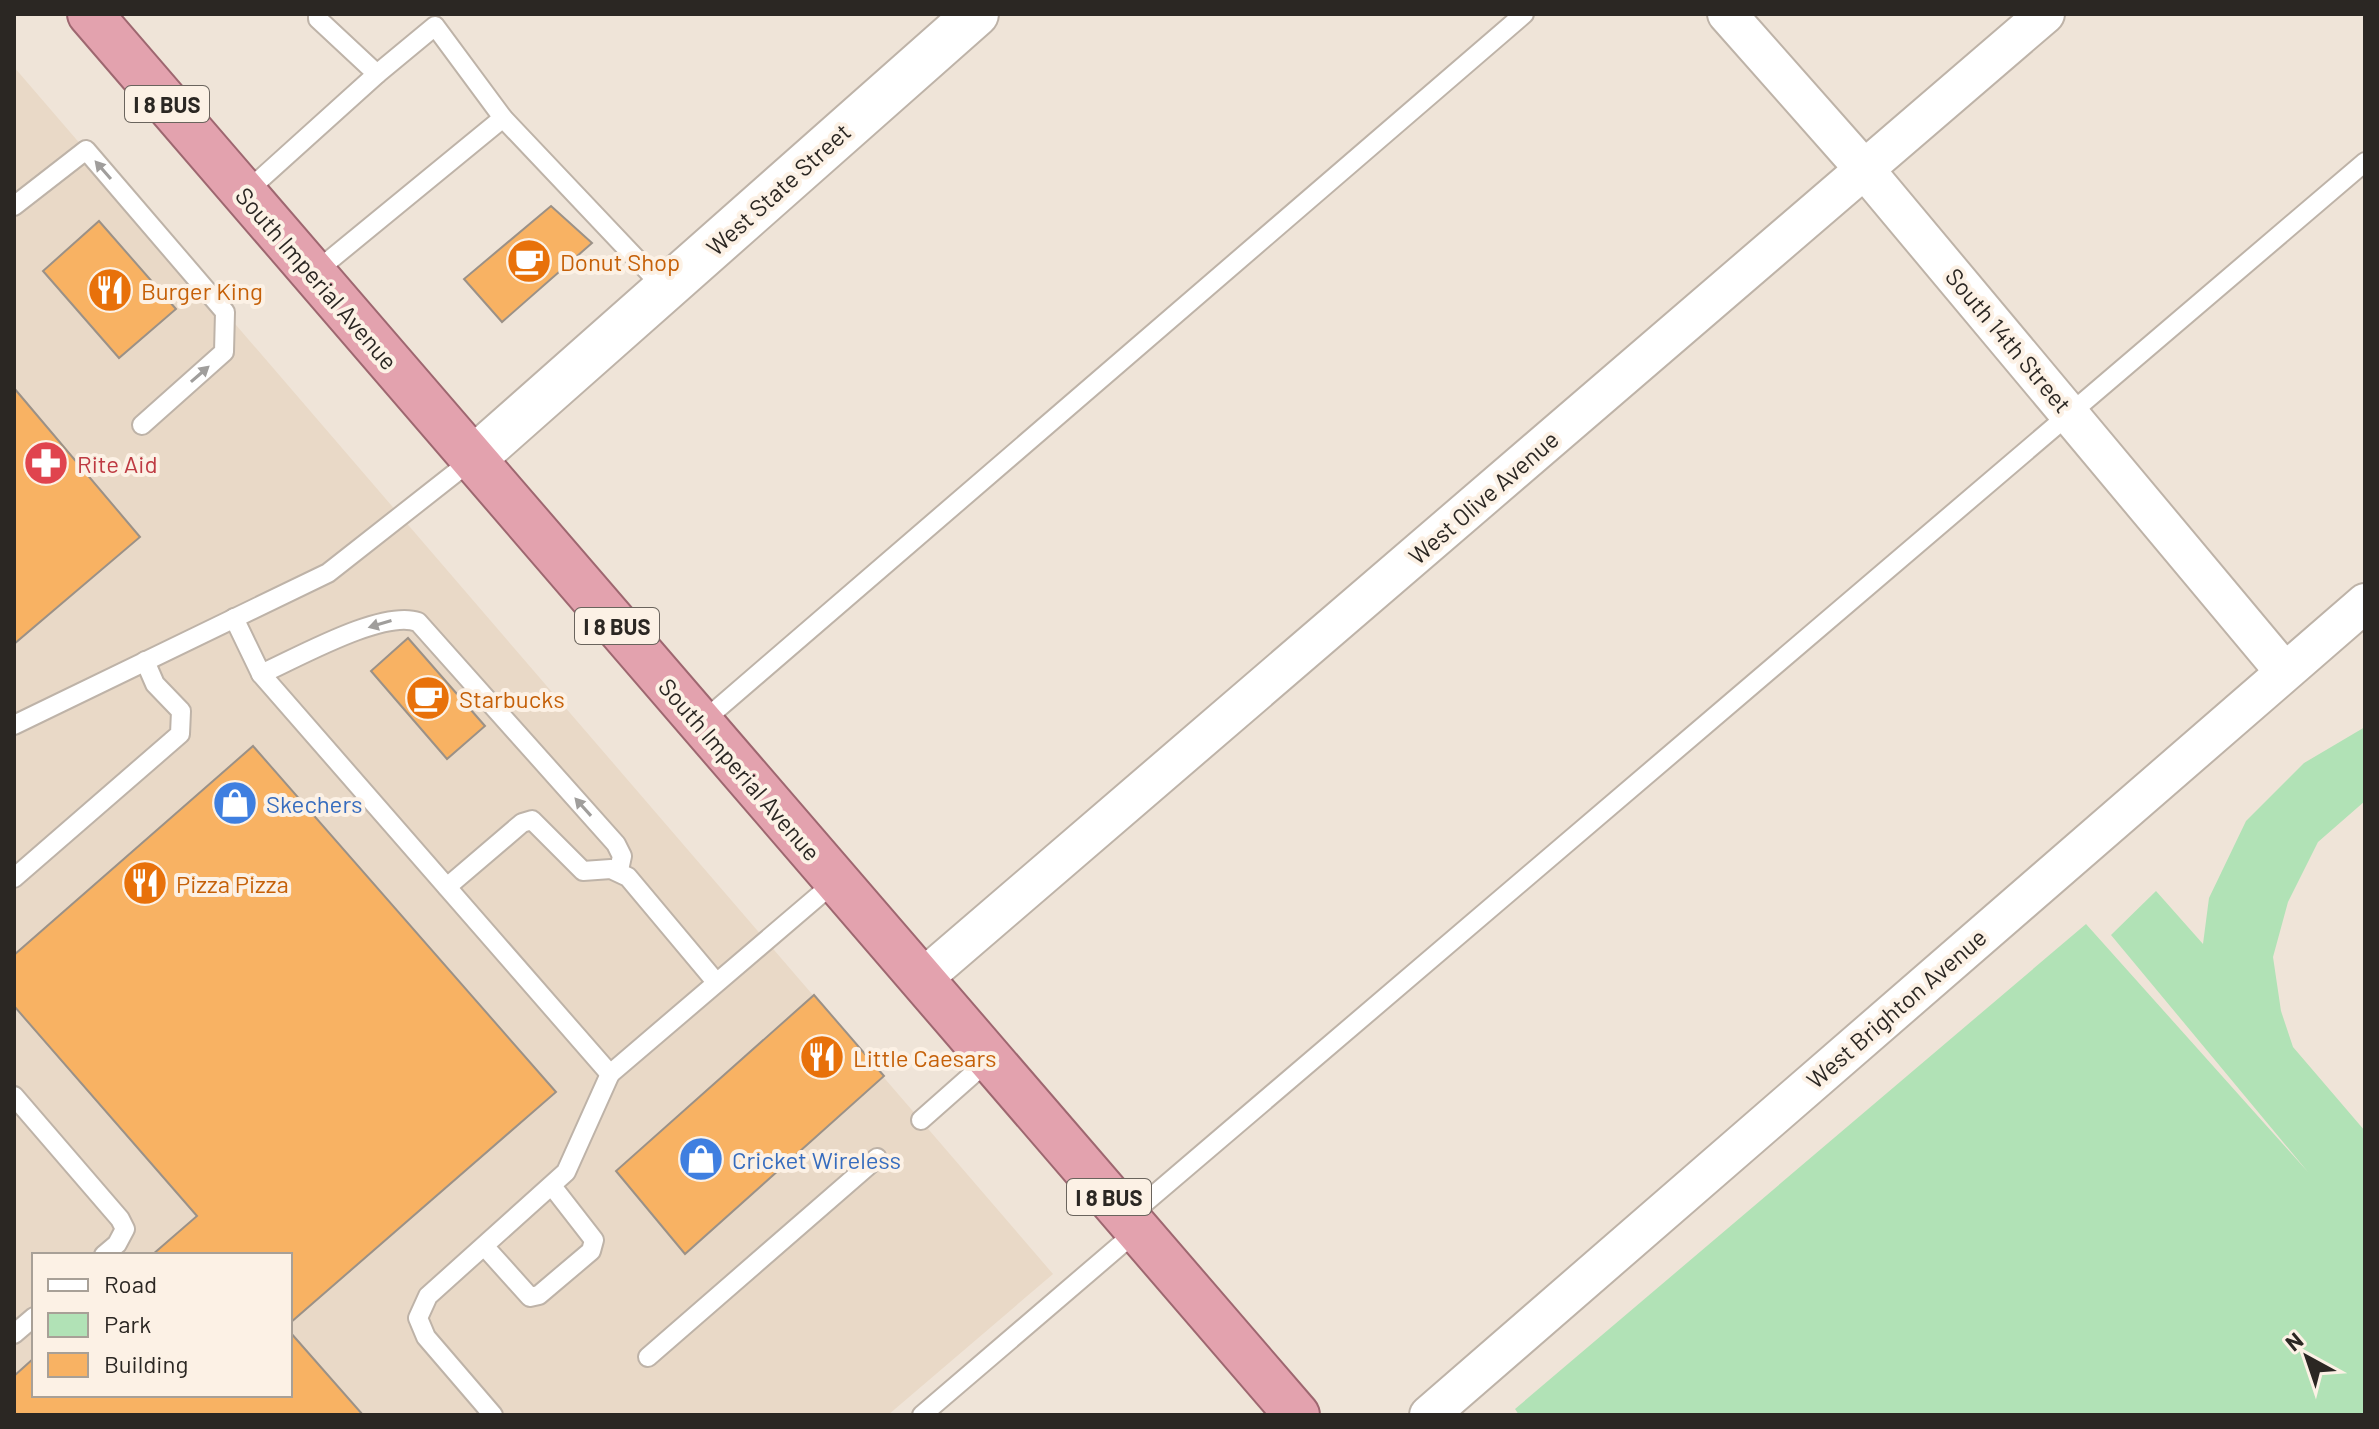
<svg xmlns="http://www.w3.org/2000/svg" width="2379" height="1429" font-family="Barlow,sans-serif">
<rect width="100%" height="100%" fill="#efe4d8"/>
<!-- commercial -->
<path fill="#e9d9c7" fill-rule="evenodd" d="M14 67 1053 1274 888 1415H14ZM34 1255H290V1395H34Z"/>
<!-- green -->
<polygon fill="#b1e2b6" points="2365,727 2365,801 2318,842 2288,902 2273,957 2281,1011 2293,1047 2365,1131 2365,1415 1519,1415 1515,1409 2086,924 2308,1172 2111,935 2156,891 2203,944 2209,898 2246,821 2304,763"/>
<!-- building -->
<g fill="#f8b263" stroke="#9b9187" stroke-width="2">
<polygon points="551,206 592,243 502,322 464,279"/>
<polygon points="99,221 176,309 119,358 43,271"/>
<polygon points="14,388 140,537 14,644"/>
<polygon points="408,638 485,726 447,759 371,671"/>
<polygon points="253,746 556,1092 290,1323 290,1255 152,1255 197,1216 14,1006 14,955"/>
<polygon points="814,995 884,1076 685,1254 616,1171"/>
<polygon points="290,1332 363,1415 14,1415 14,1376 34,1358 34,1395 290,1395"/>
</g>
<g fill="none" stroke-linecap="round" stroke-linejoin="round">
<!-- service casing -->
<g stroke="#beb3a8" stroke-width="22">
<g id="service">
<polyline points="377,74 435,26 503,118"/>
<polyline points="244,194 377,74 318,19 318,14"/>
<polyline points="14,206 86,150 225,312 224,352 142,425"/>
<polyline points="314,273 503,118 665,289"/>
<polyline points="234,618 261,674 610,1074 836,881"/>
<path d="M261 674C297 658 383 609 418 622L616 844 622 856 619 870"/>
<polyline points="701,723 1524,14"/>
<polyline points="14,725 328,573 473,459"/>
<polyline points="14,878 180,734 181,711 155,684 145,661"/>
<polyline points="447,887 522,823 532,820 583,871 611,869 628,877 716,982"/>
<polyline points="14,1096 120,1219 125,1229 117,1244 104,1255"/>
<polyline points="921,1120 990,1059"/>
<polyline points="1127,1218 2365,162"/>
<polyline points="485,1247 530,1297 539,1295 591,1251 594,1240 552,1186"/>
<polyline points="14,1334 34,1317"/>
<polyline points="648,1357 877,1158"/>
<polyline points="493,1415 426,1337 418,1318 428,1296 566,1172 610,1074"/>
<polyline points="922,1415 1138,1230"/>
</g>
</g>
<!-- minor casing -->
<g stroke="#beb3a8" stroke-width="42">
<g id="minor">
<polyline points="1727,14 1865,170 2284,671"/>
<polyline points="921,980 2045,14"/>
<polyline points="1429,1415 2365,603"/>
</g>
</g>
<!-- tertiary casing -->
<g stroke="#beb3a8" stroke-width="48">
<polyline id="tertiary" points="473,459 976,14"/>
</g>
<!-- trunk casing -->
<g stroke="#9e6770" stroke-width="48">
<polyline id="trunk" points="90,14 1297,1415"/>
</g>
<!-- service -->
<use href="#service" stroke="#fff" stroke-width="18"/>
<!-- minor -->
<use href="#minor" stroke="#fff" stroke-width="38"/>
<!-- tertiary -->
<use href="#tertiary" stroke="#fff" stroke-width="44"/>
<!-- trunk -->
<use href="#trunk" stroke="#e3a2ae" stroke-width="44"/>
</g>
<!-- one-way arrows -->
<defs><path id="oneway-solid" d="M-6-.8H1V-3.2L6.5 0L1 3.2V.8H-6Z" transform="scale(2)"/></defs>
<g fill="#a09e9c">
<use href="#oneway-solid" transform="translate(103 170) rotate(-131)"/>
<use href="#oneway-solid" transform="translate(200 374) rotate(-41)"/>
<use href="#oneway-solid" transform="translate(380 624) rotate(163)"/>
<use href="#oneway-solid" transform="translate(583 807) rotate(-132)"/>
</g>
<!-- icons -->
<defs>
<g id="cafe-disc" transform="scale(2.3)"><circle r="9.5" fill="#e8710a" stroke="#fcf1e5"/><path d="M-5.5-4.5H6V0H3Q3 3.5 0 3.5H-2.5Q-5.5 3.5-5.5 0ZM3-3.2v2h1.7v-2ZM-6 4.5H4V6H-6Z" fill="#fff"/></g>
<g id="restaurant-disc" transform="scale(2.3)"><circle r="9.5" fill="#e8710a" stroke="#fcf1e5"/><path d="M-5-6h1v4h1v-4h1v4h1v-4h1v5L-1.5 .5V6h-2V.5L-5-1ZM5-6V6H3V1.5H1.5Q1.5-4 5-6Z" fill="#fff"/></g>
<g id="pharmacy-disc" transform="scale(2.3)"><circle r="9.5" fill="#e0444e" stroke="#fcf1e5"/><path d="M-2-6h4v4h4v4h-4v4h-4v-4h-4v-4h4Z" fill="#fff"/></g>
<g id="shop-disc" transform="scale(2.3)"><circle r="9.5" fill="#3f7fe0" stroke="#fcf1e5"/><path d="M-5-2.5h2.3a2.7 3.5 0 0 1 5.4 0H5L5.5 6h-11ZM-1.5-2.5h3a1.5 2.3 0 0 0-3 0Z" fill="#fff"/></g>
</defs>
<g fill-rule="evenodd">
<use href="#cafe-disc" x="529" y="261"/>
<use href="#restaurant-disc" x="110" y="290"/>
<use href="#pharmacy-disc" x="46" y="463"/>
<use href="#cafe-disc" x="428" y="698"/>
<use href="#shop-disc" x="235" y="803"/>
<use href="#restaurant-disc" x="145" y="883"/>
<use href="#restaurant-disc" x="822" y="1057"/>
<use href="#shop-disc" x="701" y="1159"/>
</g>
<g text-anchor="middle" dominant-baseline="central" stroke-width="8" stroke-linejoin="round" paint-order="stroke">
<!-- shield labels -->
<g fill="#fcf1e5" stroke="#6a645d" stroke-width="2">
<rect x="125" y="86" width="84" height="36" rx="6"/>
<rect x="575" y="608" width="84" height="36" rx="6"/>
<rect x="1067" y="1179" width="84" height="36" rx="6"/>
</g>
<g font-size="22" font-weight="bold" fill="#2b2723">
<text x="167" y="104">I 8 BUS</text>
<text x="617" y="626">I 8 BUS</text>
<text x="1109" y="1197">I 8 BUS</text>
</g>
<!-- street labels -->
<g font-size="24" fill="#2b2723" stroke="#fcf1e5">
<text transform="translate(778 189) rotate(-42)">West State Street</text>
<text transform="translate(317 278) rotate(49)">South Imperial Avenue</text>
<text transform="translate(2009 340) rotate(50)">South 14th Street</text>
<text transform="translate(1483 497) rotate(-41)">West Olive Avenue</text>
<text transform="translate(740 769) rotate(49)">South Imperial Avenue</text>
<text transform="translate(1896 1008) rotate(-41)">West Brighton Avenue</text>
</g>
<!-- food labels -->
<g font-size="24" fill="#c56008" stroke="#fcf1e5" text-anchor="start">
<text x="560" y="261">Donut Shop</text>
<text x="141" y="290">Burger King</text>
<text x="459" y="698">Starbucks</text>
<text x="176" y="883">Pizza Pizza</text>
<text x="853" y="1057">Little Caesars</text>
</g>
<!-- health labels -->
<g font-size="24" fill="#be3a42" stroke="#fcf1e5" text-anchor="start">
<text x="77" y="463">Rite Aid</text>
</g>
<!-- shop labels -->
<g font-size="24" fill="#366cbe" stroke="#fcf1e5" text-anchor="start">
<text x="266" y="803">Skechers</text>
<text x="732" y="1159">Cricket Wireless</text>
</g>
</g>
<!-- border -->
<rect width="2379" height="1429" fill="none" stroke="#2b2723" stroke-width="32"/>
<!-- legend -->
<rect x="32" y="1253" width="260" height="144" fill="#fcf1e5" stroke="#a8a097" stroke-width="2"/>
<rect x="48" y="1279" width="40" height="12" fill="#ffffff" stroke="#a8a097" stroke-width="2"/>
<text x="104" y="1293" font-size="24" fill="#2b2723">Road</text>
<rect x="48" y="1313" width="40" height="24" fill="#b1e2b6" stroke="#a8a097" stroke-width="2"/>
<text x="104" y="1333" font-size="24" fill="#2b2723">Park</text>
<rect x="48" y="1353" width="40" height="24" fill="#f8b263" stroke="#a8a097" stroke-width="2"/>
<text x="104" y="1373" font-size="24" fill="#2b2723">Building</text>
<!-- north arrow -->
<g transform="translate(2307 1357) rotate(320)" stroke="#fcf1e5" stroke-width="6" paint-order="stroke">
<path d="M0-6L14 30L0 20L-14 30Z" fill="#2b2723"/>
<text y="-12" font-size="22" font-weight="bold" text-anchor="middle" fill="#2b2723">N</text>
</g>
</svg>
